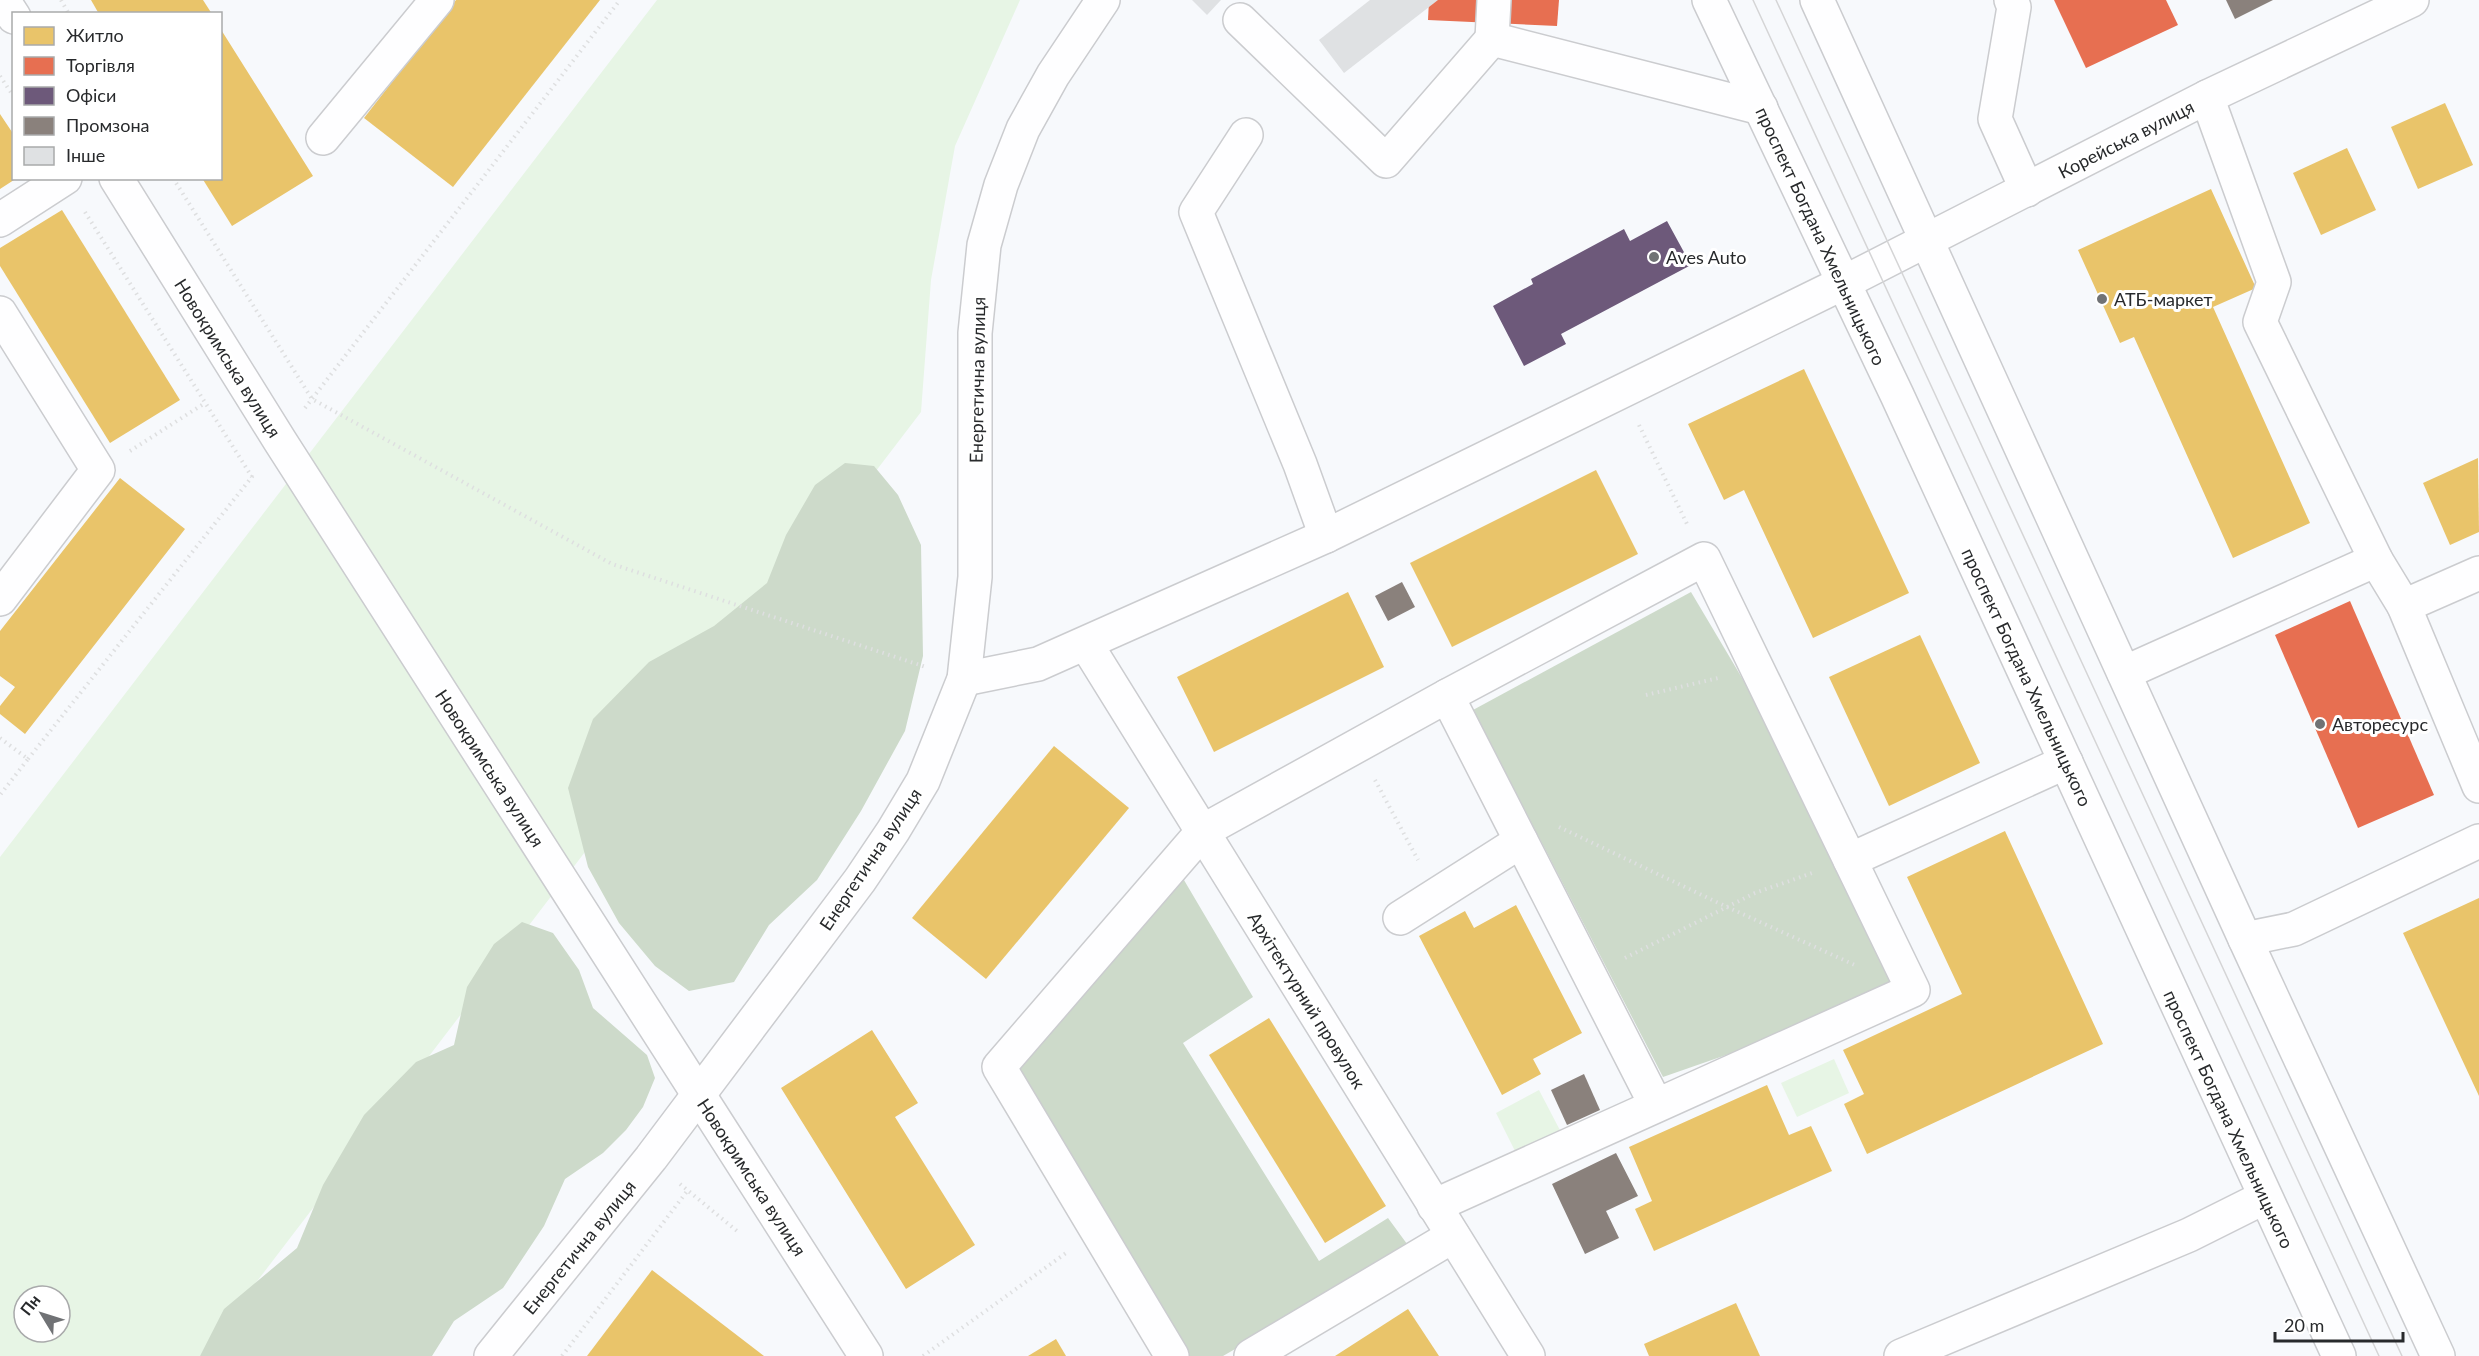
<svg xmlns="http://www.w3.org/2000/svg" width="2479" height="1356" font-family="Lato,sans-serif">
<rect width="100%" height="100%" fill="#f7f9fc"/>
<!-- green -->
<g fill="#e7f5e5" fill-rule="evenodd">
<path d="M657 0H1020L955 146 931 280 921 412 200 1356H0V857ZM24 1296H60V1332H24Z"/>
<polygon points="1834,1059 1849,1093 1797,1117 1781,1083"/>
<polygon points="1539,1090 1563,1136 1519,1159 1496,1113"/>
</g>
<!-- forest -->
<g fill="#cddaca">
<polygon points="845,463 874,466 898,495 921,545 923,656 905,731 861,811 817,880 769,925 734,982 689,991 655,966 619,923 588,867 568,788 593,719 649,662 714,626 767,583 786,535 815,485"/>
<polygon points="1691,592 1850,860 1913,990 1663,1077 1473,710"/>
<polygon points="1181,875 1253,997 1183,1043 1319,1261 1388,1218 1410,1248 1223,1356 1186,1356 1017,1071"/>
<polygon points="522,922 553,933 579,970 593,1008 647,1055 655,1078 643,1107 626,1130 603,1153 565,1179 544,1226 503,1288 454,1321 432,1356 200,1356 224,1309 297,1248 323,1185 364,1115 416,1062 454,1045 467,987 494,944"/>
</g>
<!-- homes -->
<g fill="#e9c46a">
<polygon points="91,0 203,0 212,14 99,14"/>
<polygon points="456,0 600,0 453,187 364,118"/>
<polygon points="220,28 313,176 232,226 202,178 220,178"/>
<polygon points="2445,103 2473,165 2418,189 2391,127"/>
<polygon points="0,114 14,135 14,178 17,178 0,189"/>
<polygon points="2347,148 2376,210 2321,235 2293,173"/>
<polygon points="2211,189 2256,288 2213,307 2310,523 2233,558 2134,337 2120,343 2078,250"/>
<polygon points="62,210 180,400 110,443 0,266 0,248"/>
<polygon points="1804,369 1909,593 1813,638 1744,490 1724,500 1688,424"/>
<polygon points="2478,458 2479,532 2450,545 2423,483"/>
<polygon points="1596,470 1638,554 1452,647 1410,563"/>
<polygon points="120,478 185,529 25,734 0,714 0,706 15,687 0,676 0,631"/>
<polygon points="1348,592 1384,667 1214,752 1177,677"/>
<polygon points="1920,635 1980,763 1889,806 1829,677"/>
<polygon points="1054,746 1129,808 986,979 912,918"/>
<polygon points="2005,831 2103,1044 1867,1154 1844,1104 1864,1094 1843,1050 1962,994 1907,877"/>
<polygon points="2479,898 2479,1096 2403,933"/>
<polygon points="1516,905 1582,1033 1533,1059 1541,1074 1502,1095 1419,936 1465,911 1474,928"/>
<polygon points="1269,1018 1386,1206 1325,1243 1209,1055"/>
<polygon points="872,1030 918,1103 895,1117 975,1245 906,1289 781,1088"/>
<polygon points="1767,1085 1789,1135 1811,1126 1832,1171 1654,1251 1635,1209 1652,1201 1629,1147"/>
<polygon points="652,1270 764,1356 587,1356"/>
<polygon points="1736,1303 1760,1356 1649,1356 1644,1344"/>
<polygon points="1408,1309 1439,1356 1335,1356"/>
<polygon points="1056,1339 1066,1356 1028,1356"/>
</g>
<!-- shops -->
<g fill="#e76f51">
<polygon points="1429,0 1559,0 1557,26 1428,20"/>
<polygon points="2054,0 2166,0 2178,25 2086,68"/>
<polygon points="2350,601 2434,795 2358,828 2275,635"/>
</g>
<!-- offices -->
<polygon fill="#6d597a" points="1667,221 1691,265 1561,334 1566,344 1524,366 1493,306 1533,284 1531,279 1624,229 1630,241"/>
<!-- industry -->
<g fill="#8a817c">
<polygon points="2226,0 2273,0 2235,19"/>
<polygon points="1402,582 1415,607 1388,621 1375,596"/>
<polygon points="1584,1074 1600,1110 1567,1125 1551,1090"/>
<polygon points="1616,1153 1638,1196 1606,1211 1619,1238 1585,1254 1552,1184"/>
</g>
<!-- building -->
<g fill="#dfe1e3">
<polygon points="1192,0 1221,0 1207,15"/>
<polygon points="1370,0 1438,0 1344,73 1319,40"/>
</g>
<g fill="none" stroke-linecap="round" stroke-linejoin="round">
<!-- minor casing -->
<g stroke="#cbcccf" stroke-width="36">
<g id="minor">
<polyline points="3,0 14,17"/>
<polyline points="1494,0 1492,39 1761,108"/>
<polyline points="2011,0 2014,7 1995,119 2027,190"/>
<polyline points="1240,20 1386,161 1492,39"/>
<polyline points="2207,97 2274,282 2260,322 2376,560 2404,606 2479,786"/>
<polyline points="1246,135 1196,212 1300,464 1326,536"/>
<polyline points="323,138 437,0"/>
<polyline points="116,178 280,441 866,1356"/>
<polyline points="0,220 65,178"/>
<polyline points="1843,283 2207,97 2412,0"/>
<polyline points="0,313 98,470 0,599"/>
<polyline points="2404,606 2479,573"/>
<polyline points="1086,644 1528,1356"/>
<polyline points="2124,673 2376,560"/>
<polyline points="1447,696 1656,1105"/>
<polyline points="1850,860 2066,762"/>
<polyline points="1400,918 1521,841"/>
<polyline points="2245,939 2294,929 2479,841"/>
<polyline points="1172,1356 999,1067 1203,831 1447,696 1704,559 1913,990 1434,1206"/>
<polyline points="1251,1356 1453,1236"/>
<polyline points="1901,1356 2189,1235 2265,1197"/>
</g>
</g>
<!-- major casing -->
<g stroke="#cbcccf" stroke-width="36">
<g id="major">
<polyline points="1709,0 1897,395 2339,1356"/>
<polyline points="1817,0 2245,939 2438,1356"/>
<polyline points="964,679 1038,664 1326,536 1843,283"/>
<polyline points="491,1356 651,1158 860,880 893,831 923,781 964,679 975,577 975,333 984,245 1001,185 1023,129 1053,75 1103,0"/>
</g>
</g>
<!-- path -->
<g stroke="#dedfe0" stroke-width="4" stroke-dasharray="1.5 4.5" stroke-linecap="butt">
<polyline points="61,0 69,14"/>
<polyline points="0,76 14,97"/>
<polyline points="173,178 312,399 612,564 926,667"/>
<polyline points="85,212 252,477"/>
<polyline points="305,408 620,0"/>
<polyline points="1639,425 1688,526"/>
<polyline points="130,451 205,403"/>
<polyline points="1646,695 1718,678"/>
<polyline points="0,738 28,759 0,795"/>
<polyline points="28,759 255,473"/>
<polyline points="1375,780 1418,860"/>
<polyline points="1559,827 1727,907 1857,966"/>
<polyline points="1625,958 1755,893 1812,873"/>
<polyline points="680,1184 737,1231"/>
<polyline points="562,1356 688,1190"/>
<polyline points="923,1356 1066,1253"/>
</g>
<!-- minor -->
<use href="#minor" stroke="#fefeff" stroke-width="33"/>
<!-- major -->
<use href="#major" stroke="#fefeff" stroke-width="33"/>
<!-- tram -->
<g stroke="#d5d5d6" stroke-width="1.5">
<polyline points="1753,0 2379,1356"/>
<polyline points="1776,0 2402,1356"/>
</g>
</g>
<!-- markers -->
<g fill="#707275" stroke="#fff" stroke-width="2">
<circle cx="1654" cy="257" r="6"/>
<circle cx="2102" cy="299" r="6"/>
<circle cx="2320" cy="724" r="6"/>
</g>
<g text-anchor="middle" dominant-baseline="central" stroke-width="6" stroke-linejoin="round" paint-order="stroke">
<!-- street labels -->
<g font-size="18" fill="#282a2c" stroke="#fff">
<text transform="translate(2126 139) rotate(-27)">Корейська вулиця</text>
<text transform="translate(1821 236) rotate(65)">проспект Богдана Хмельницького</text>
<text transform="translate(228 358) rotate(58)">Новокримська вулиця</text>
<text transform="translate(977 380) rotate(-89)">Енергетична вулиця</text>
<text transform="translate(2027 677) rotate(65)">проспект Богдана Хмельницького</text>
<text transform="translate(490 768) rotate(57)">Новокримська вулиця</text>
<text transform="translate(870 859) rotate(-56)">Енергетична вулиця</text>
<text transform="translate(1307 1000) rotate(58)">Архітектурний провулок</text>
<text transform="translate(2229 1119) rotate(65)">проспект Богдана Хмельницького</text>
<text transform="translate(752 1177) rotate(57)">Новокримська вулиця</text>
<text transform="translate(579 1247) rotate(-51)">Енергетична вулиця</text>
</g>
<!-- poi labels -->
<g font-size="18" fill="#282a2c" stroke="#fff" text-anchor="start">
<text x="1666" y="257">Aves Auto</text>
<text x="2114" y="299">АТБ-маркет</text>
<text x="2332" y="724">Авторесурс</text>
</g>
</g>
<!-- legend -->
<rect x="12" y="12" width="210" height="168" fill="#ffffff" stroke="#a9aaab" stroke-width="1.5"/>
<rect x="24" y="27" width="30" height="18" fill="#e9c46a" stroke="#a9aaab" stroke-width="1.5"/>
<text x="66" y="42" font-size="18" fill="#282a2c">Житло</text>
<rect x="24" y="57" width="30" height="18" fill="#e76f51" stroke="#a9aaab" stroke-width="1.5"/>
<text x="66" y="72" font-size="18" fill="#282a2c">Торгівля</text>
<rect x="24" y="87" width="30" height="18" fill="#6d597a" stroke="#a9aaab" stroke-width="1.5"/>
<text x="66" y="102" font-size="18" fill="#282a2c">Офіси</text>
<rect x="24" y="117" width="30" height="18" fill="#8a817c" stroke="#a9aaab" stroke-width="1.5"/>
<text x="66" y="132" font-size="18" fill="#282a2c">Промзона</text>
<rect x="24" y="147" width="30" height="18" fill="#dfe1e3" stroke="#a9aaab" stroke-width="1.5"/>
<text x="66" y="162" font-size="18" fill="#282a2c">Інше</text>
<!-- north arrow -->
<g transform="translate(42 1314) rotate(308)"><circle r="28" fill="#ffffff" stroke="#a9aaab" stroke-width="1.5"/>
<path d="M0-4.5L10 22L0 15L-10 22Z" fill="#707275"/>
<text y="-9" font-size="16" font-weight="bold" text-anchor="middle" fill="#282a2c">Пн</text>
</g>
<!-- scale -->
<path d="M2275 1332v9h128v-9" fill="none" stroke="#282a2c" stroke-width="3"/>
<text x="2284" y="1332" font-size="18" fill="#282a2c" stroke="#ffffff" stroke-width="4.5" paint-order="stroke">20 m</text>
</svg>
